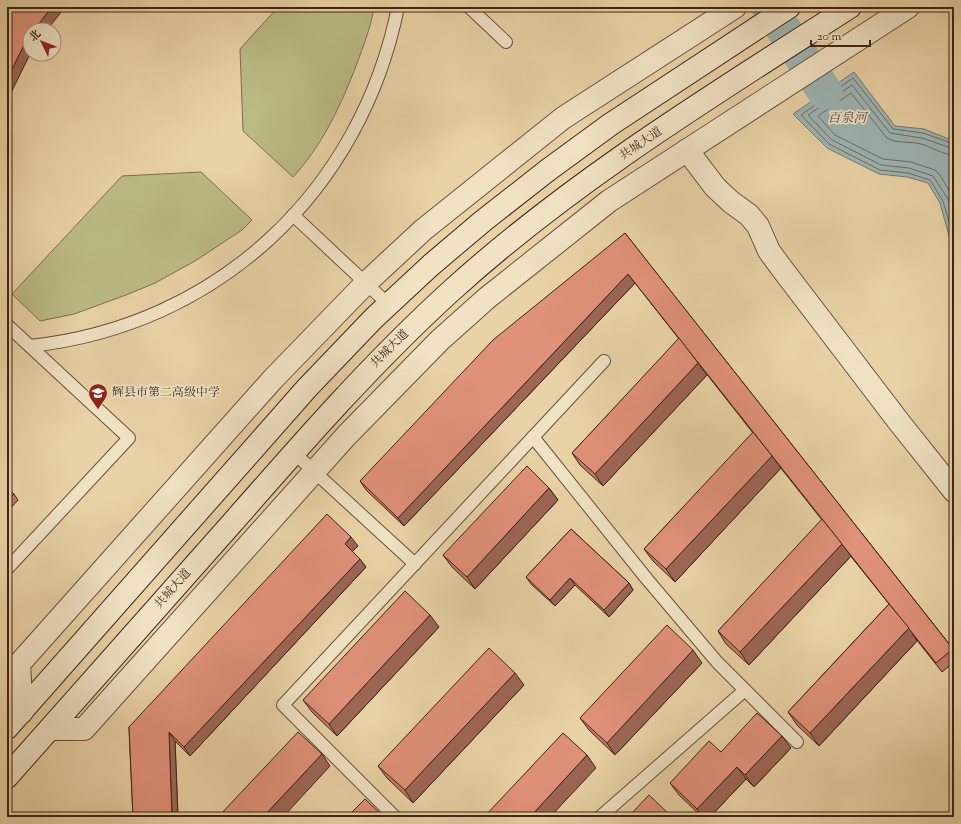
<svg xmlns="http://www.w3.org/2000/svg" width="961" height="824" font-family="'Sorts Mill Goudy','Noto Serif SC',serif">
<rect width="100%" height="100%" fill="#e9d2a6"/>
<filter id="stains"><feTurbulence type="fractalNoise" baseFrequency=".005" numOctaves="4"/><feColorMatrix values="0 0 0 0 .2 0 0 0 0 .09 0 0 0 0 .02 0 0 0 .5 -.17"/></filter>
<radialGradient id="worn" r=".72"><stop offset=".6" stop-color="#630" stop-opacity="0"/><stop offset="1" stop-color="#630" stop-opacity=".3"/></radialGradient>
<!-- green -->
<g fill="#bbbb83" stroke="#7c704e">
<path d="M278 7H374C371 27 363 47 356 66 341 105 322 146 293 177L243 131 240 49Z"/>
<polygon points="201,172 252,220 242,230 195,261 155,283 126,295 74,314 40,321 12,294 122,176"/>
</g>
<!-- water -->
<polygon fill="#9db5b3" stroke="#777b75" points="854,72 895,126 924,129 954,141 954,254 940,203 928,183 907,177 879,174 827,148 793,114"/>
<g fill="none" stroke-linecap="round" stroke-linejoin="round">
<!-- shore -->
<g stroke="#6e6c66" stroke-width="1">
<polyline points="954,144 923,133 893,129 853,78 801,115 829,144 880,170 908,173 930,180 943,201 954,239"/>
<polyline points="954,149 922,138 890,133 852,85 808,115 832,140 881,165 909,168 933,176 948,199 954,221"/>
<path d="M954 155C943 155 932 147 921 144 910 141 897 144 887 138L851 93 818 116 835 135 883 159 911 162 935 170 940 175 954 199"/>
</g>
<!-- river -->
<polyline stroke="#9db5b3" stroke-width="35" points="769,7 825,92"/>
<!-- service casing -->
<g stroke="#69503c" stroke-width="14">
<g id="service">
<polyline points="469,7 506,42"/>
<polyline points="293,215 389,305"/>
<polyline points="7,325 129,438 7,569"/>
<path d="M30 346C218 326 361 191 398 7"/>
<polyline points="533,437 646,578 717,662 797,742"/>
<polyline points="294,453 415,564"/>
<polyline points="395,817 283,705 604,361"/>
<polyline points="600,817 745,690"/>
</g>
</g>
<!-- minor casing -->
<g stroke="#69503c" stroke-width="24">
<g id="minor">
<polyline points="687,150 715,187 731,202 749,215 758,226 769,251 783,270 899,422 954,491"/>
<polyline points="22,712 19,664 273,379 366,283 423,230 563,118 735,7"/>
<polyline points="50,729 84,729 347,435 440,340 487,298 609,201 908,7"/>
</g>
</g>
<!-- secondary casing -->
<g stroke="#3e2419" stroke-width="24">
<g id="secondary">
<polyline points="7,728 307,388 374,318 431,265 483,221 548,170 611,124 789,7"/>
<path d="M7 777C82 692 157 607 233 522 303 442 372 363 451 291 572 181 713 95 850 7"/>
</g>
</g>
<!-- service -->
<use href="#service" stroke="#f1e2c5" stroke-width="12"/>
<!-- minor -->
<use href="#minor" stroke="#f1e2c5" stroke-width="22"/>
<!-- secondary -->
<use href="#secondary" stroke="#f1e2c5" stroke-width="22"/>
</g>
<!-- wall -->
<g fill="#c17d69" stroke="#3e2419">
<polygon points="625,233 954,650 954,662 942,672 916,639 917,641 819,746 797,725 788,712 889,604 849,554 851,556 749,665 726,644 718,631 822,520 780,467 781,468 675,582 653,561 644,549 753,433 705,372 707,375 603,486 580,465 572,453 679,339 635,283 404,526 366,490 360,481"/>
<polygon points="7,487 14,494 18,500 7,512"/>
<polygon points="549,488 558,500 475,589 452,567 443,555"/>
<polygon points="571,529 629,583 633,590 609,617 575,585 555,606 531,584 526,577"/>
<polygon points="358,546 352,551 366,567 190,756 175,741 178,817 133,817 129,727"/>
<polygon points="439,627 337,736 312,712 303,700"/>
<polygon points="702,663 615,755 589,730 580,718"/>
<polygon points="524,685 413,803 387,778 378,766"/>
<polygon points="791,748 754,787 746,779 710,817 702,817 679,795 670,783 721,752"/>
</g>
<!-- shaded-wall -->
<g fill="#9d6655" stroke="#3e2419">
<polygon points="52,7 65,7 47,30 34,30"/>
<polygon points="30,36 30,54 10,95 7,103 7,79 27,39"/>
<polygon points="628,274 635,283 404,526 398,518"/>
<polygon points="698,363 707,375 603,486 595,474"/>
<polygon points="772,456 781,468 675,582 666,569"/>
<polygon points="549,488 558,500 475,589 467,577"/>
<polygon points="351,537 358,546 351,553 345,544"/>
<polygon points="842,544 851,556 749,665 740,652"/>
<polygon points="360,559 366,567 190,756 184,747"/>
<polygon points="570,578 575,585 555,606 550,600"/>
<polygon points="629,583 633,590 609,617 604,610"/>
<polygon points="430,615 439,627 337,736 329,724"/>
<polygon points="909,628 917,641 819,746 810,733"/>
<polygon points="693,650 702,663 615,755 607,743"/>
<polygon points="515,673 524,685 413,803 405,790"/>
<polygon points="169,732 175,741 178,817 172,817"/>
<polygon points="782,736 791,748 754,787 745,775"/>
<polygon points="322,754 330,766 283,817 263,817"/>
<polygon points="587,755 596,768 550,817 530,817"/>
<polygon points="737,767 746,779 710,817 703,817 697,809"/>
</g>
<!-- building -->
<g fill="#e0917a" stroke="#3e2419">
<polygon points="7,7 52,7 34,30 30,30 30,36 27,39 7,79"/>
<polygon points="625,233 953,649 936,663 628,274 398,518 360,481 493,340"/>
<polygon points="679,338 698,363 595,474 572,453"/>
<polygon points="753,432 772,456 666,569 644,549"/>
<polygon points="527,466 549,488 467,577 443,555"/>
<polygon points="7,487 14,494 7,501"/>
<polygon points="327,514 351,537 345,544 360,559 184,747 169,732 172,817 133,817 129,727"/>
<polygon points="822,519 842,544 740,652 718,631"/>
<polygon points="571,529 629,583 604,610 570,578 550,600 526,577"/>
<polygon points="405,591 430,615 329,724 303,700"/>
<polygon points="889,604 909,628 810,733 788,712"/>
<polygon points="667,625 693,650 607,743 580,718"/>
<polygon points="489,648 515,673 405,790 378,766"/>
<polygon points="757,713 782,736 745,775 737,767 697,809 670,783 709,741 721,752"/>
<polygon points="298,732 322,754 263,817 218,817"/>
<polygon points="563,733 587,755 530,817 484,817"/>
<polygon points="649,795 672,817 628,817"/>
<polygon points="365,799 384,817 347,817"/>
</g>
<!-- icons -->
<defs>
<g id="school-pin" transform="scale(1)"><path d="M0 17L-7.5 6A9.5 9.5 0 1 1 7.5 6Z" fill="#8f2418" stroke="#f1e2c5"/><path d="M0-5L7-2L0 1L-7-2ZM-4 1L0 2.5L4 1V4Q0 6-4 4Z" fill="#fff"/></g>
</defs>
<g fill-rule="evenodd">
<use href="#school-pin" x="98" y="393"/>
</g>
<g text-anchor="middle" dominant-baseline="central" stroke-width="3.5" stroke-linejoin="round" paint-order="stroke">
<!-- street labels -->
<g font-size="12" fill="#3e2419" stroke="#f1e2c5">
<text transform="translate(641 144) rotate(-34)">共城大道</text>
<text transform="translate(390 349) rotate(-45)">共城大道</text>
<text transform="translate(173 589) rotate(-49)">共城大道</text>
</g>
<!-- poi labels -->
<g font-size="12" fill="#3e2419" stroke="#f1e2c5" text-anchor="start">
<text x="112" y="393">辉县市第二高级中学</text>
</g>
<!-- water labels -->
<g font-size="13" font-style="italic" fill="#564840" stroke="#f1e2c5">
<text x="847" y="119">百泉河</text>
</g>
</g>
<!-- margin -->
<rect width="961" height="824" fill="none" stroke="#e9d2a6" stroke-width="24"/>
<rect x="8" y="8" width="945" height="808" fill="none" stroke="#3e2419" stroke-width="2"/>
<rect x="12" y="12" width="937" height="800" fill="none" stroke="#3e2419"/>
<!-- north arrow -->
<g transform="translate(42 42) rotate(313)"><circle r="19" fill="#f1e2c5" stroke="#a99680"/>
<path d="M0-3L7 15L0 10L-7 15Z" fill="#8f2418"/>
<text y="-6" font-size="11" font-weight="bold" text-anchor="middle" fill="#3e2419">北</text>
</g>
<!-- scale -->
<path d="M811 40v6h59v-6" fill="none" stroke="#3e2419" stroke-width="2"/>
<text x="817" y="40" font-size="12" fill="#3e2419" stroke="#f1e2c5" stroke-width="3" paint-order="stroke">20 m</text>
<rect width="100%" height="100%" filter="url(#stains)"/>
<rect width="100%" height="100%" fill="url(#worn)"/>
</svg>
